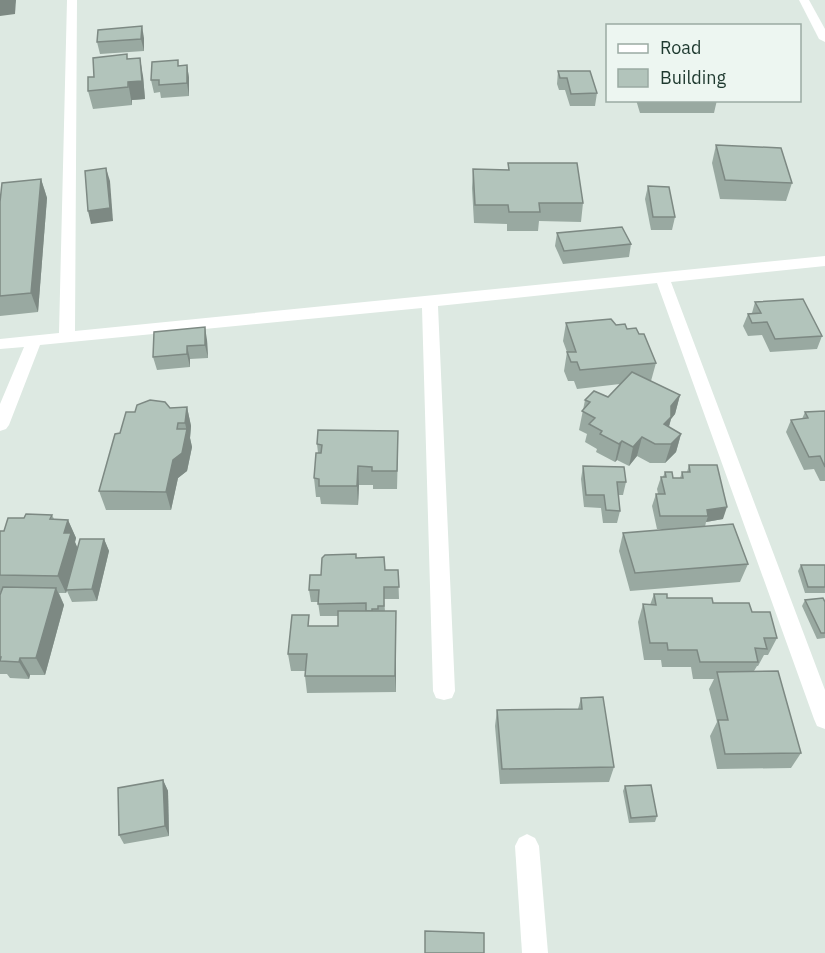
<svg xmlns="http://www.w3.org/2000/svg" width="825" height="953" font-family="'IBM Plex Sans',sans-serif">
<rect width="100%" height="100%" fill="#dde9e2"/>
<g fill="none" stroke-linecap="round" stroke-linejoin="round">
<!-- minor -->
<g fill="#fff" fill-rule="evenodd">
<polygon points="67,0 77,0 75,331 825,256 825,266 671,282 825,690 825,729 817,726 814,719 657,283 438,306 455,691 452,698 444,700 436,698 433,691 422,308 40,345 9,425 6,429 0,431 0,404 24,347 0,349 0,339 59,333"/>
<polygon points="799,0 809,0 825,29 825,42 819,39"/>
<polygon points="527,834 535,838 539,846 548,953 522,953 515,846 519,838"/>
</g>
</g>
<!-- wall -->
<g fill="#99a9a1">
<polygon points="144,38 144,51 100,54 97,42"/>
<polygon points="128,59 143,76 145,99 132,100 132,105 93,109 88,91 94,77"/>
<polygon points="187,65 189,78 189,96 161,98 160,92 154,93 151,80 179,66"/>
<polygon points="558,71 597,93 595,106 570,106 565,90 559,90 557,84"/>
<polygon points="636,100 717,100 714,113 640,113"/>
<polygon points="716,145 792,183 786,201 720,199 712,163"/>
<polygon points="508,163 583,203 581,222 539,221 538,231 507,231 507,224 474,223 472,188 473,169 508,170"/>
<polygon points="41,179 47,198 38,312 0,316 0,202"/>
<polygon points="648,186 675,217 672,230 651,230 645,199"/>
<polygon points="557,233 631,244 629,257 563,264 555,246"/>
<polygon points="755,302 822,336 817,349 770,352 762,335 748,336 743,326 748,314 752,313"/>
<polygon points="566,323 627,329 639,334 656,363 651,381 680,395 675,414 671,419 669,427 681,434 676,452 665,463 650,463 637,456 629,466 617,460 615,462 596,452 597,449 585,442 587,434 579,430 585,400 608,397 620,384 577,389 574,381 568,381 564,371 567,352 563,341"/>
<polygon points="207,340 208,358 190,359 190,367 157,370 153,357"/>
<polygon points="187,407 191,426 190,438 192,447 187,471 178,478 171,510 106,510 99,491 120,433 135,412 170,408"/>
<polygon points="825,411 825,481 820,481 814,469 804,470 786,432 791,420 802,419 805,412"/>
<polygon points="317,444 398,449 397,489 373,489 373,485 359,485 358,505 321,504 320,497 316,497 314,478 318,453"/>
<polygon points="689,465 723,519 706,522 705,527 748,564 740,582 630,591 619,551 623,533 680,529 657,529 652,506 656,494 658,494 657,489 661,477 663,477 665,472 673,478 680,478 682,472 687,472"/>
<polygon points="583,466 626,482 623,495 618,495 620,511 617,523 603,523 601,508 584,507 581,479"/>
<polygon points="52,515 54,519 68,520 76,538 75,542 77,548 104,539 109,551 97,601 72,602 67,591 66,593 59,593 64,605 45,675 30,675 29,679 10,678 7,674 0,674 0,595 1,592 0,592 0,531 4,531 24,518"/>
<polygon points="356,558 385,570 398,570 399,599 384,599 385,611 396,611 396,692 307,693 305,676 305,671 291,671 288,654 311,626 338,626 338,616 320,616 318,602 311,602 309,590 321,575"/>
<polygon points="801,565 825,565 825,593 805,593 798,571"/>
<polygon points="654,594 667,598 713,603 752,612 777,638 768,655 764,655 758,666 757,666 754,671 801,753 791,768 717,769 710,736 717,722 709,689 714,679 693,679 691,667 662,667 661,660 644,660 638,622 643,604 650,605"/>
<polygon points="805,600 825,602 825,638 817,639 802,606"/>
<polygon points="581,698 614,767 609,782 500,784 495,726 497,710 578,709"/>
<polygon points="163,780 168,791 169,836 124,844 119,835"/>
<polygon points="625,786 657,816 655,822 629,823 623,791"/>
</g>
<!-- shaded-wall -->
<g fill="#7d8983">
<polygon points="0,0 16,0 15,14 0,16"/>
<polygon points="142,26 144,38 144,51 141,39"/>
<polygon points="140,58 143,76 145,99 132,100 132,105 128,82"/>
<polygon points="187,65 189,78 189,96 187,83"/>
<polygon points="106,168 110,181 113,221 91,224 88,211"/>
<polygon points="41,179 47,198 38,312 31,293"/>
<polygon points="205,327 207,340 208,358 205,345"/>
<polygon points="187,346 190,359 190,367 187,354"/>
<polygon points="680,395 675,414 671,419 666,436 664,424 671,406"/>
<polygon points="187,407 191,426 190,438 192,447 187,471 178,478 171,510 166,492 173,460 187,432 185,423"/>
<polygon points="681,434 676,452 665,463 671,444"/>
<polygon points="642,437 637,456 629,466 633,447"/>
<polygon points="622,441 617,460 615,462 619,444"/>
<polygon points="358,466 359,485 358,505 357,486"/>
<polygon points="727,507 723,519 706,522 708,516 707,510"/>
<polygon points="68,520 76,538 75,542 79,551 66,593 58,576 64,533"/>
<polygon points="104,539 109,551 97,601 92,589"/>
<polygon points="56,588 64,605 45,675 36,658"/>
<polygon points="396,611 396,692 395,676"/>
<polygon points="20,658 30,675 29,679 19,662"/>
<polygon points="163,780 168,791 169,836 165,826"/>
</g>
<!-- building -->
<g fill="#b2c4bb" stroke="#7d8983" stroke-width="1.5">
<polygon points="142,26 141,39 97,42 98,30"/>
<polygon points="127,54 127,59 140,58 142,81 128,82 128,87 88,91 88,77 94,77 93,58"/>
<polygon points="178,60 178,66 187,65 187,83 159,85 159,80 151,80 152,62"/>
<polygon points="558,71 590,71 597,93 571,94 567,78 560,78"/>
<polygon points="716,145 781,148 792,183 725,180"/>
<polygon points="508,163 577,163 583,203 539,203 540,212 509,212 508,205 475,205 473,169 509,170"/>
<polygon points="106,168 110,208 88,211 85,171"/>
<polygon points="41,179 31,293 0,296 0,202 2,183"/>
<polygon points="648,186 669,187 675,217 653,217"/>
<polygon points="622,227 631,244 564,251 557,233"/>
<polygon points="803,299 822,336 775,339 767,322 752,323 748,314 761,313 755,302"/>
<polygon points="611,319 616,325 625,324 627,329 636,328 639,334 644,334 656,363 580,370 577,362 571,362 567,352 576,352 566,323"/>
<polygon points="205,327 205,345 187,346 187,354 153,357 154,332"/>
<polygon points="632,372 680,395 671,406 671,417 664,424 681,434 671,444 655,444 642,437 633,447 622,441 619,444 600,434 602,431 589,424 595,418 582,411 590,402 585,400 594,391 608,397"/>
<polygon points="150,400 165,402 170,408 187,407 185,423 178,423 177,429 187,429 182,453 173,460 166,492 99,491 115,434 120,433 126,412 135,412 137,405"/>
<polygon points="825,411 825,467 820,456 809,457 791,420 808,418 805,412"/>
<polygon points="318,430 398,431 397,471 372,471 372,467 358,466 357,486 319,486 319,479 314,478 316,453 321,453 322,445 317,444"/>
<polygon points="689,465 717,465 727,507 707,510 708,516 660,516 656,494 665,494 661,477 666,477 665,472 672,472 673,478 683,478 682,472 690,472"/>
<polygon points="583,466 624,467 626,482 617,482 620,511 606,510 604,495 586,495"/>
<polygon points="26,514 52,515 50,519 68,520 64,533 71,533 58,576 0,575 0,531 4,531 8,518 24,518"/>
<polygon points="733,524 748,564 635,573 623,533"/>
<polygon points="80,539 104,539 92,589 66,590"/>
<polygon points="356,554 356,558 384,557 385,570 398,570 399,587 384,587 384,606 378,606 378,609 372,609 372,611 366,611 366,603 318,604 319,590 309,590 310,575 321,575 322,558 325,555"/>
<polygon points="801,565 825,565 825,587 808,587"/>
<polygon points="3,587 56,588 36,658 20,658 19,662 0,661 1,657 0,657 0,595"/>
<polygon points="654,594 667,594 667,598 712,598 713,603 749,603 752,612 770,612 777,638 764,638 767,649 755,648 758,662 700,662 697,650 668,650 667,643 650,643 643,604 656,605"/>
<polygon points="823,598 825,602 825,633 821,633 805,600"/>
<polygon points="338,611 396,611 395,676 305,676 307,654 288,654 292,615 309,615 308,626 338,626"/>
<polygon points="778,671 801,753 725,754 718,720 728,720 717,672"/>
<polygon points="603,697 614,767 502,769 497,710 582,709 581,698"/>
<polygon points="163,780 165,826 119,835 118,788"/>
<polygon points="651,785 657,816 631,818 625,786"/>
<polygon points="425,931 484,933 484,953 425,953"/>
</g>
<!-- legend -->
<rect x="606" y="24" width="195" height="78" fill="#edf6f1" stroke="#9aaaa3" stroke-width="1.5"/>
<rect x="618" y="44" width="30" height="9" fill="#ffffff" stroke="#9aaaa3" stroke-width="1.5"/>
<text x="660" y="54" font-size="18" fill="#1e392f">Road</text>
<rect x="618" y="69" width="30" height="18" fill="#b2c4bb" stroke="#9aaaa3" stroke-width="1.5"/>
<text x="660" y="84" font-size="18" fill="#1e392f">Building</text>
</svg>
